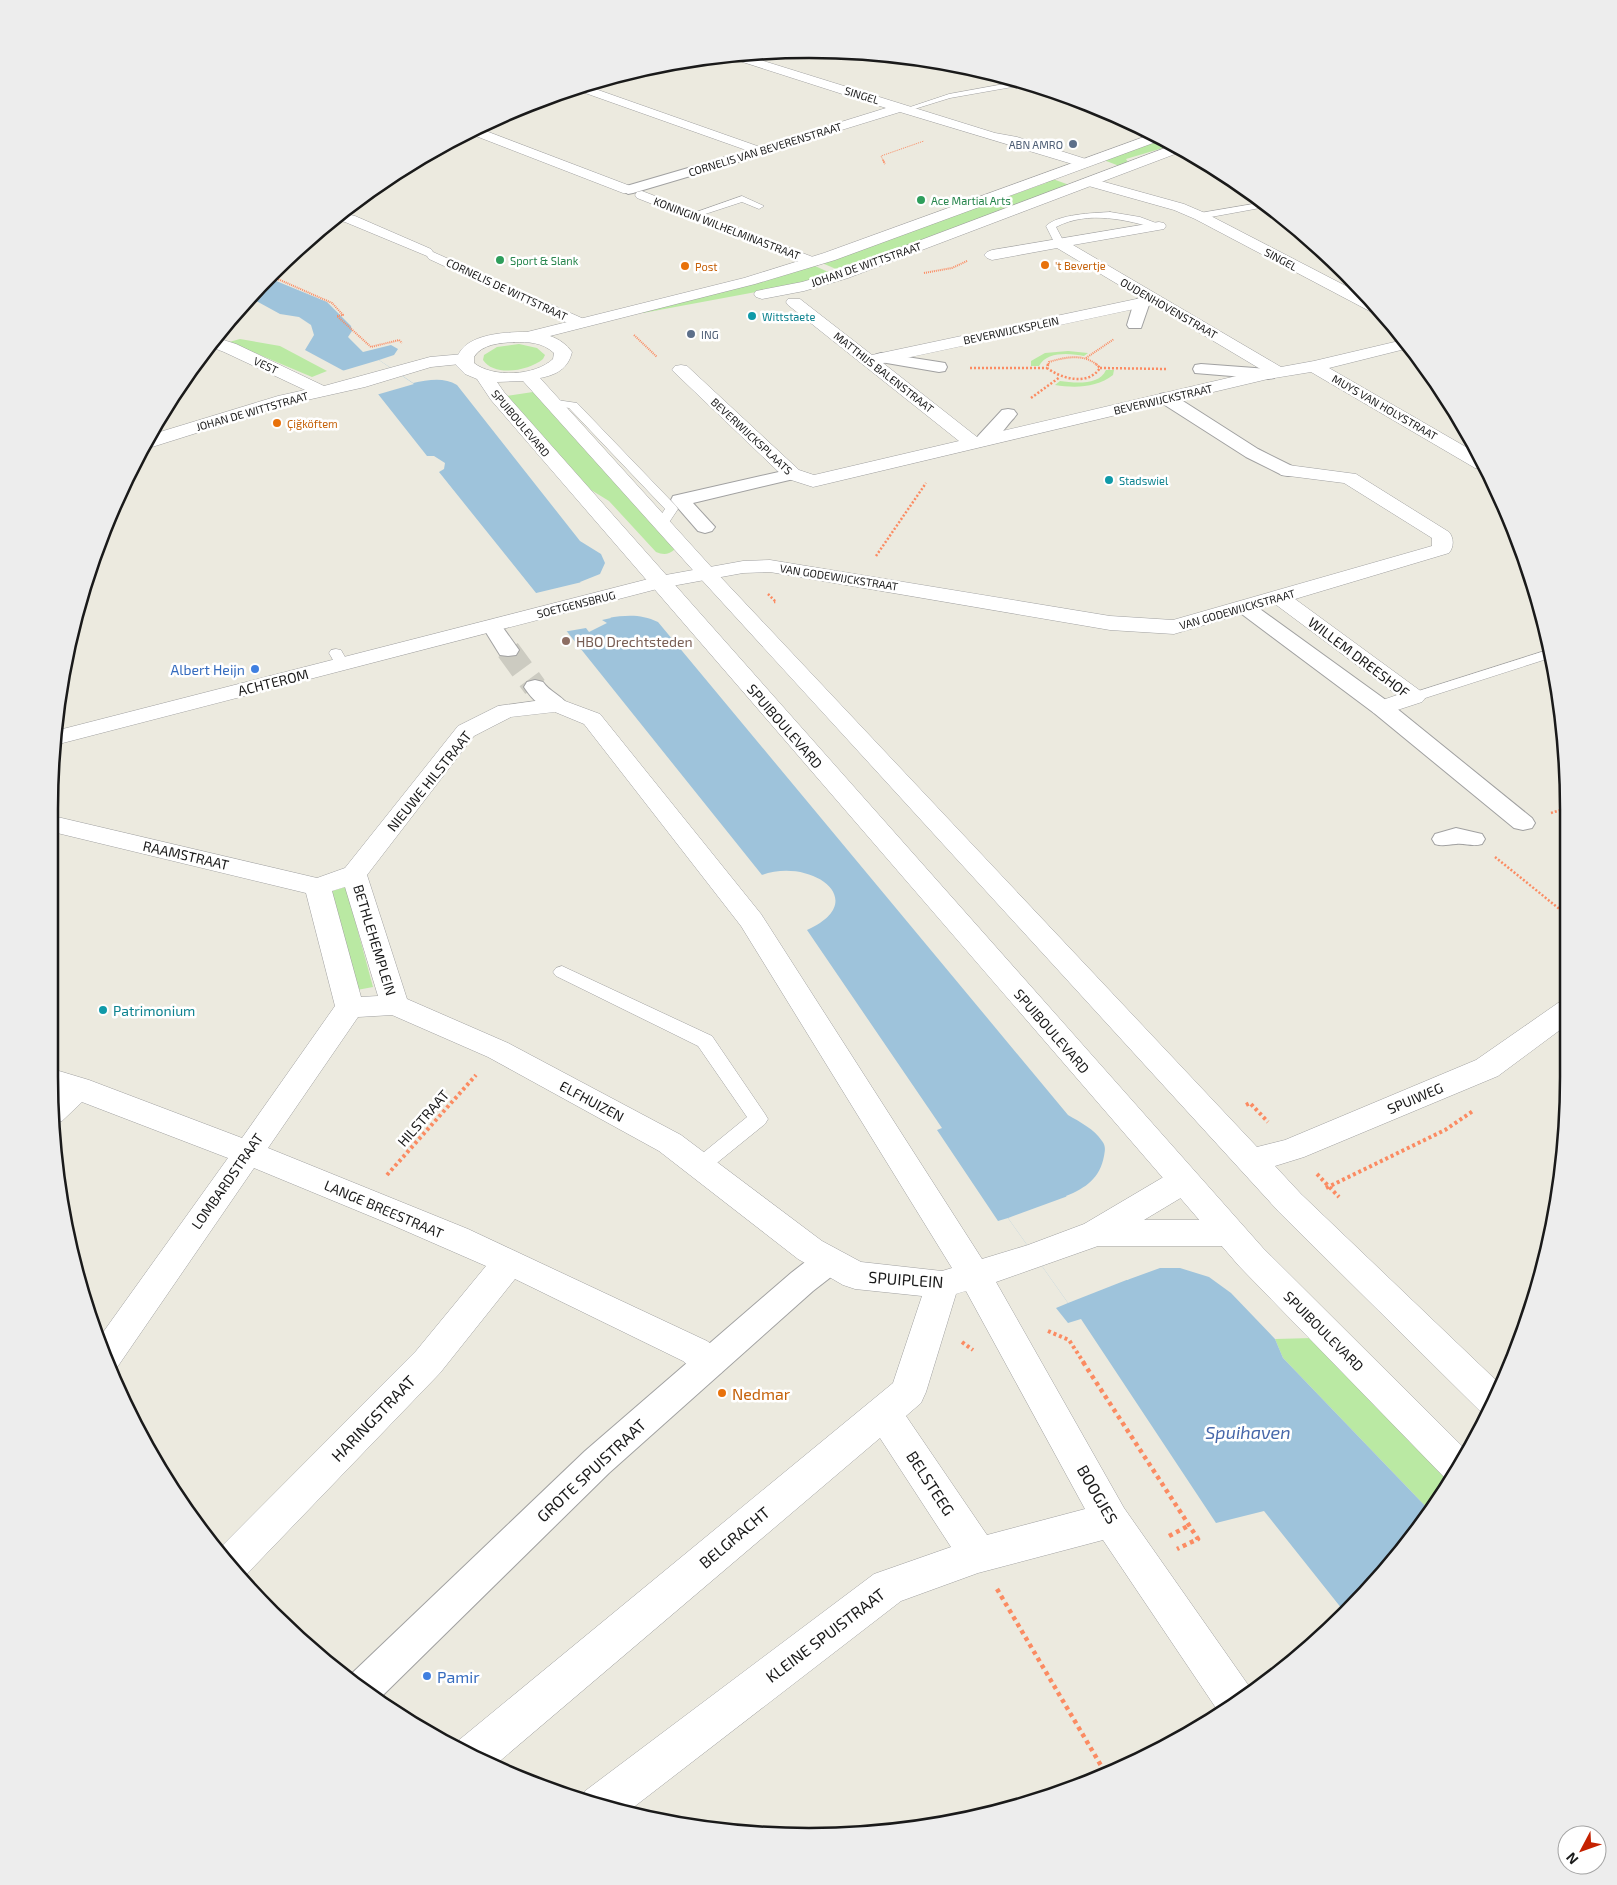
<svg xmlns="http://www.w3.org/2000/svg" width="1617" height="1885" font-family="'Exo 2',sans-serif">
<rect width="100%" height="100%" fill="#eceadf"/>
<!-- grass -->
<g fill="#bae9a3">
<polygon points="1161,138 1173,145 1126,159 1129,164 1122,167 1101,159"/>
<polygon points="1050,178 1072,186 843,272 822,263 1046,183 1045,179"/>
<polygon points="815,266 835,275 778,288 643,313 637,311"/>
<polygon points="240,339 280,346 327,371 312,377 229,342"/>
<path d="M519 344 537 348 545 355 543 359C529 371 494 377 483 360L484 355 497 347Z"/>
<path d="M1068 351 1088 353 1084 356C1071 353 1046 351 1039 366H1031V361L1045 353Z"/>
<path d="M1106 370H1114L1113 375C1097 388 1074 388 1055 385L1060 381C1074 383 1099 386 1106 370Z"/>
<path d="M533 392 675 549C669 555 663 555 656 552L609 501 583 485 506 396Z"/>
<polygon points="346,887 373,987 357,990 328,892"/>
<polygon points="1313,1338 1450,1481 1440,1498 1430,1511 1283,1358 1275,1339"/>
</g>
<!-- water -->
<path fill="#9ec3db" d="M269 278 327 302 351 326 352 331 348 337 363 352 391 345 398 349 394 355 379 360 413 383C428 380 444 377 457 385L580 541 601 554 605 563 600 574 580 582 608 618C627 615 641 614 658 622L1068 1115C1080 1122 1094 1129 1102 1141 1106 1146 1105 1150 1104 1156 1100 1178 1086 1188 1066 1196L1127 1280 1160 1268H1180L1209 1277 1231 1293 1275 1339 1283 1358 1430 1511 1346 1614 1264 1511 1216 1523 1081 1319 1068 1323 1056 1308 1068 1303 1008 1218 998 1221 937 1130 942 1128 807 930C873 900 810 857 762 875L439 472 444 469 445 463 434 456H427L378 394 344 371 305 350 314 335 311 325 299 317 280 314 251 298Z"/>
<!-- pier -->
<g fill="#eceadf">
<polygon points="379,360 414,384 376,395 342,371"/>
<polygon points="582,582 611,618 602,620 607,623 589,632 586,628 563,632 532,594"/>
<polygon points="1068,1196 1129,1279 1068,1303 1008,1218"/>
</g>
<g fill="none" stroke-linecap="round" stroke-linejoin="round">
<!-- pedestrian-tunnel -->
<polyline stroke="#cccbc1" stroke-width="24" stroke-dasharray="24 12" stroke-linecap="butt" points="508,650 535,687"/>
<!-- service casing -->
<g stroke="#a1a1a1" stroke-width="1">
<g id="service">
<polygon points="1021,81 1029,84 950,98 908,111 904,109 949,94"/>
<polygon points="742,196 764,206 759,209 742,202 693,218 688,215"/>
<polygon points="1265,202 1271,206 1200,219 1195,216 1200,213"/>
<path d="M1110 212 1140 217 1164 226 1159 229C1126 220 1089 210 1056 227L1065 244 1060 247 1055 244 1046 226C1058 214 1093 213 1110 212Z"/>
<polygon points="550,399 577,403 676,506 678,509 666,527 656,527 655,524 665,509 569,408 546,404 544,402"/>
<polygon points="336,649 341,650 349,664 347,667 337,667 329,653 331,650"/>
<polygon points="1551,649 1553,657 1419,700 1409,700 1407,697 1409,694"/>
<polygon points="562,966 712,1036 765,1114 768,1119 765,1124 707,1171 700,1174 693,1171 690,1166 693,1161 747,1117 698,1046 556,976 553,972 556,968"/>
</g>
</g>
<!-- pedestrian casing -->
<g stroke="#a1a1a1" stroke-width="2">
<g id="pedestrian">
<polygon points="760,147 766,151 765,154 633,193 628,194 621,190 623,187"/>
<polygon points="1142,297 1147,299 1150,302 1141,328 1129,328 1127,325 1134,302 1137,299"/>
<polygon points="881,353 939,362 945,363 947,367 945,371 939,372 875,361 873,358 875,355"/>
<polygon points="1201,364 1268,369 1274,370 1276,374 1274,378 1268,379 1195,373 1193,369 1195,365"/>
<polygon points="1166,393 1172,394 1258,449 1294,467 1297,471 1294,475 1288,476 1282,475 1246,457 1160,402 1157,398 1160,394"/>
<path d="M1008 409 1014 410 1017 414 1014 418C1004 428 994 448 978 444L975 440 978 436 1002 410Z"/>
<polygon points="792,469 798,470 801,474 798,478 693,503 715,527 712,531 705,533 698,531 671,500 673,496"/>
<polygon points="1246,602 1253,604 1390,703 1532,818 1535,823 1532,828 1523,830 1514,828 1374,713 1239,612 1236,608 1239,604"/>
<polygon points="492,620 499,622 519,650 516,655 508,656 500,655 482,626 485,622"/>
<path d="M535 680 543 682C550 692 561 695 568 705L565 710C547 714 533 701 524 687L527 682Z"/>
<path d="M1456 828 1482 834 1485 839 1482 844C1472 847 1466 843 1456 844 1448 844 1444 847 1435 844L1432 839 1435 834Z"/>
<polygon points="829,1248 840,1252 845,1261 840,1270 813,1291 609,1473 377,1701 347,1678 585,1451 791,1273 818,1252"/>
</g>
</g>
<!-- minor casing -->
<g stroke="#a1a1a1" stroke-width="1">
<g id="minor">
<polygon points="741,54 995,133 1017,137 1089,160 1091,163 1084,167 1079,166 900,112 760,155 571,88 584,85 760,147 886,108 727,57 725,55"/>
<polygon points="478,128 633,187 635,190 633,193 623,193 468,133"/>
<polygon points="1090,178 1184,204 1205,213 1371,299 1386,316 1377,315 1195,219 1174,210 1085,185 1083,182"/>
<polygon points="642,191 818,259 821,262 818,265 808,265 637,198 635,195 637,192"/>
<polygon points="342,213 355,216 431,249 433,252 584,319 586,322 584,325 572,325 429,259 427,256 345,222 333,219"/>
<path d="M1159 222 1164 223 1166 226 1164 229 1073 245 1281 367 1314 361 1403 340 1409 348 1329 368 1478 454 1485 469 1475 468 1311 372 1268 379 813 487 785 478 672 370 675 366 681 365 687 366 799 470 814 475 959 441 788 305 786 302 788 299H800L872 355 1141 298 1057 248 992 260 987 258 984 255 987 252 992 250ZM1153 305 1262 370 977 437 883 363Z"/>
<polygon points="214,337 236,344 324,386 430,357 464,354 470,355 473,359 470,363 431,367 365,387 289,404 152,447 142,448 150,435 278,396 305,390 224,352 206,345"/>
<path d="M1288 465 1356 474 1449 532C1454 538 1454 547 1449 553L1295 599 1422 692 1426 697 1422 702 1382 715 1374 713 1370 708 1374 703 1397 695 1275 604 1174 634 1110 630 770 572 743 573 661 588 55 745V731L660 576 743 561 770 560 1110 616 1173 620 1432 546V538L1344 483 1281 475 1278 471 1281 467Z"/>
<path d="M557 698 600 714 761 914 982 1259 1028 1245 1084 1224 1172 1172 1183 1169 1194 1172 1199 1181 1194 1190 1144 1220H1229L1241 1224 1245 1233 1241 1242 1229 1246H1098L996 1282 1124 1508 1251 1689 1252 1690 1220 1714 1103 1540 978 1573 901 1601 626 1813 581 1800 585 1791 874 1574 951 1547 880 1438 494 1766 457 1746 459 1740 893 1383 922 1296 855 1289 843 1285 798 1259 659 1151 488 1057 392 1015 358 1017 268 1148 468 1229 707 1341 721 1351 726 1362 721 1373C702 1379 698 1374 683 1361L515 1279 440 1373 242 1579 237 1578 217 1551 416 1351 486 1266 392 1225 254 1168 118 1366 111 1369 99 1338 228 1158 82 1102 62 1121 52 1124 50 1096 55 1092 50 1090 49 1068 89 1080 242 1138 335 1006 306 893 53 832V816L317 878 345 868 458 726 498 706ZM555 712 584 724 741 926 952 1268 942 1271 861 1262 822 1241 681 1135 508 1043 407 999 367 875 474 736 511 717ZM345 887 378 996 361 997 332 891ZM966 1291 1085 1509 987 1535 906 1416 921 1403 926 1392 956 1294Z"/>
</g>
</g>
<!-- tertiary casing -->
<g stroke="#a1a1a1" stroke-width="1">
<g id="tertiary">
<path d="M1155 133 1164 139 835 260 755 284 550 336C559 339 566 344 572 352 568 369 556 375 540 378L714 570 1257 1147 1285 1140 1476 1060 1558 1003 1568 1000V1024L1498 1076 1304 1157 1275 1166 1301 1194 1501 1385 1486 1413 1480 1411 1279 1212 700 578 523 381 497 382 504 392 1263 1248 1466 1450 1450 1480 1445 1478 1239 1266 491 400 477 379 465 374 456 365C457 334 503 332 527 332L744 278 824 253ZM514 342C529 342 542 342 554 353L553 359C535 376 493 378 474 363V357C482 344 500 343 514 342Z"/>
<polygon points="1173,145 1183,151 848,278 804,291 762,299 756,297 754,294 756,291 802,282 836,272"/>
</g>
</g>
<!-- path-far4 -->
<polyline stroke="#fb8b62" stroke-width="1" stroke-dasharray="1 1" stroke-linecap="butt" points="884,162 881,156 924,141"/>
<!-- path-far3 -->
<g stroke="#fb8b62" stroke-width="2" stroke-dasharray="1 1" stroke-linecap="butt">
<polyline points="883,160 885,164"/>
<polyline points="924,273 952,268 967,261"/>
<polyline points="271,276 332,303 343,315 337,316 371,347 399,340 402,343"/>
<polyline points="634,335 657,357"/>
<polyline points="1086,358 1114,339"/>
<path d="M1048 366 1049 362C1065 357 1085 353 1098 366"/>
</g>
<!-- path-far2 -->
<g stroke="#fb8b62" stroke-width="2.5" stroke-dasharray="2 2" stroke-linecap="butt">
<path d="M1048 364 1047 368C1062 379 1088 386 1100 368L1096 364"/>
<polyline points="970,368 1047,368"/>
<polyline points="1100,368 1168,369"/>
<polyline points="1031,398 1060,377"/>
<polyline points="876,556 926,483"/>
<polyline points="768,594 776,602 774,602"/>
<polyline points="1551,813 1567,808"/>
<polyline points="1495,857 1567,915"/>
</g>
<!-- path-far1 -->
<g stroke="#fb8b62" stroke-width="4" stroke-dasharray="3 3" stroke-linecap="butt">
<polyline points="1246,1105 1250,1103 1268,1122"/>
<polyline points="1317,1174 1339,1197"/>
<polyline points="387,1175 476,1075"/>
<polyline points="1326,1188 1445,1130 1473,1111"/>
<polyline points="1048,1331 1069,1340 1084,1363"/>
<polyline points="962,1342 973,1350"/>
</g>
<!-- path -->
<g stroke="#fb8b62" stroke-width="4.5" stroke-dasharray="4 4" stroke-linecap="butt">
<polyline points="1083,1362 1198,1539 1177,1549"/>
<polyline points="1169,1536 1188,1526"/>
<polyline points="997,1589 1106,1774"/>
</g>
<!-- service -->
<use href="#service" fill="#fff" fill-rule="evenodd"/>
<!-- pedestrian -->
<use href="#pedestrian" fill="#fff" fill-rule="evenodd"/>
<!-- minor -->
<use href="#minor" fill="#fff" fill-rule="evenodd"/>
<!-- tertiary -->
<use href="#tertiary" fill="#fff" fill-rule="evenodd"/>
</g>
<!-- markers -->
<g fill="#5c6f8a" stroke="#fff" stroke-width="2">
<circle cx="1073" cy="144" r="5"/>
<circle cx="691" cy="334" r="5"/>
</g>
<g fill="#2e9e5b" stroke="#fff" stroke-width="2">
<circle cx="921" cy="200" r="5"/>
<circle cx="500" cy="260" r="5"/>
</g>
<g fill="#e8710a" stroke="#fff" stroke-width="2">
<circle cx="1045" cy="265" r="5"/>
<circle cx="685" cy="266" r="5"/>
<circle cx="277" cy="423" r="5"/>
<circle cx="722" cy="1393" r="5"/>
</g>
<g fill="#0f9aa8" stroke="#fff" stroke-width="2">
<circle cx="752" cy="316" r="5"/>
<circle cx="1109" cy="480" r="5"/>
<circle cx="103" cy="1010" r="5"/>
</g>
<circle fill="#8d6e63" stroke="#fff" stroke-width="2" cx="566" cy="641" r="5"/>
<g fill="#3f7fe0" stroke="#fff" stroke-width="2">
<circle cx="255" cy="669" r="5"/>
<circle cx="427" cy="1676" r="5"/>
</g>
<g text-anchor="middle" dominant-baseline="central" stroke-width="5" stroke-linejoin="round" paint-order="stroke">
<!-- far-street labels -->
<g font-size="11" fill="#1a1a1a" stroke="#fff">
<text transform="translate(862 95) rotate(17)">SINGEL</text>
<text transform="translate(765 149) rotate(-17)">CORNELIS VAN BEVERENSTRAAT</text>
<text transform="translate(727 228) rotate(21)">KONINGIN WILHELMINASTRAAT</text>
<text transform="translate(1281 259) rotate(28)">SINGEL</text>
<text transform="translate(866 264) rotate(-19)">JOHAN DE WITTSTRAAT</text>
<text transform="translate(507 289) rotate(25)">CORNELIS DE WITTSTRAAT</text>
<text transform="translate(1169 308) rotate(30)">OUDENHOVENSTRAAT</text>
<text transform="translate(1011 330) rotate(-12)">BEVERWIJCKSPLEIN</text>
<text transform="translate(266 365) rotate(25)">VEST</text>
<text transform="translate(884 372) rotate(38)">MATTHIJS BALENSTRAAT</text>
<text transform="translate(1163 399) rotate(-13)">BEVERWIJCKSTRAAT</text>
<text transform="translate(1385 407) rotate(30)">MUYS VAN HOLYSTRAAT</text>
<text transform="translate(252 411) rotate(-16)">JOHAN DE WITTSTRAAT</text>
<text transform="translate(521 423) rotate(50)">SPUIBOULEVARD</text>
<text transform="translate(752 436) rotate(43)">BEVERWIJCKSPLAATS</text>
<text transform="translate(839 577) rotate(9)">VAN GODEWIJCKSTRAAT</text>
<text transform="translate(576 604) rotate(-14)">SOETGENSBRUG</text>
<text transform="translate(1237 609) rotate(-16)">VAN GODEWIJCKSTRAAT</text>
</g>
<!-- far-service labels -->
<g font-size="11" fill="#4e5e75" stroke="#fff" text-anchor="end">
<text x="1063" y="144">ABN AMRO</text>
<text x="701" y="334" text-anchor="start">ING</text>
</g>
<!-- far-leisure labels -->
<g font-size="11" fill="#27864d" stroke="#fff" text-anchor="start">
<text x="931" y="200">Ace Martial Arts</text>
<text x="510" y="260">Sport &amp; Slank</text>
</g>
<!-- far-food labels -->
<g font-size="11" fill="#c56008" stroke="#fff" text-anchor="start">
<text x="1055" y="265">'t Bevertje</text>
<text x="695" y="266">Post</text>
<text x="287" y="423">Çiğköftem</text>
</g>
<!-- far-culture labels -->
<g font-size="11" fill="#0d838f" stroke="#fff" text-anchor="start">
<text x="762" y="316">Wittstaete</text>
<text x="1119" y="480">Stadswiel</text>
</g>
<!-- education labels -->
<g font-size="14" fill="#785e54" stroke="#fff" text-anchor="start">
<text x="576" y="641">HBO Drechtsteden</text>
</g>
<!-- street labels -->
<g font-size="14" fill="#1a1a1a" stroke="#fff">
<text transform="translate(1359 657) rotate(37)">WILLEM DREESHOF</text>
<text transform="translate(273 682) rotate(-14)">ACHTEROM</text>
<text transform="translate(785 726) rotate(49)">SPUIBOULEVARD</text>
<text transform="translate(429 781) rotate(-51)">NIEUWE HILSTRAAT</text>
<text transform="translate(186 855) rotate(13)">RAAMSTRAAT</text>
<text transform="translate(375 940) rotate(73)">BETHLEHEMPLEIN</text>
<text transform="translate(1052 1031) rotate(49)">SPUIBOULEVARD</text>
<text transform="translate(1415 1098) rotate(-23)">SPUIWEG</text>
<text transform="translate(592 1101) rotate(28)">ELFHUIZEN</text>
<text transform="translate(423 1118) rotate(-49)">HILSTRAAT</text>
<text transform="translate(227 1181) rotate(-55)">LOMBARDSTRAAT</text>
<text transform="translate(384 1209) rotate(23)">LANGE BREESTRAAT</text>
<text transform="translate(1324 1331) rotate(45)">SPUIBOULEVARD</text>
</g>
<!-- shop labels -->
<g font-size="14" fill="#366cbe" stroke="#fff" text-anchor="end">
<text x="245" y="669">Albert Heijn</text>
</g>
<!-- culture labels -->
<g font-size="14" fill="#0d838f" stroke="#fff" text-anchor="start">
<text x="113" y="1010">Patrimonium</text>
</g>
<!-- near-street labels -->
<g font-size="16" fill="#1a1a1a" stroke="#fff">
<text transform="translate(906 1279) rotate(4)">SPUIPLEIN</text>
<text transform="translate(373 1418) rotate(-46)">HARINGSTRAAT</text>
<text transform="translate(591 1470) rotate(-43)">GROTE SPUISTRAAT</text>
<text transform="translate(931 1483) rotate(57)">BELSTEEG</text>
<text transform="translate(1098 1494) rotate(60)">BOOGJES</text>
<text transform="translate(734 1537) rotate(-40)">BELGRACHT</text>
<text transform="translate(825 1635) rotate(-37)">KLEINE SPUISTRAAT</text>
</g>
<!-- near-food labels -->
<g font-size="16" fill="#c56008" stroke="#fff" text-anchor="start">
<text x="732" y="1393">Nedmar</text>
</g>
<!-- near-shop labels -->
<g font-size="16" fill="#366cbe" stroke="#fff" text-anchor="start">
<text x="437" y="1676">Pamir</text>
</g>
<!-- near-water labels -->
<g font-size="18" font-style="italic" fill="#4768aa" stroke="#fff">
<text x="1248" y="1432">Spuihaven</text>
</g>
</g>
<!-- crop -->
<path d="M0 0H1617V1885H0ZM809 58H809A751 751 0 0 1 1560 809V1077A751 751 0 0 1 809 1828H809A751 751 0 0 1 58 1077V809A751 751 0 0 1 809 58Z" fill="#ededed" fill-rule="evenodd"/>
<path fill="none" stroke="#1a1a1a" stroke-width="2.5" d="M809 58H809A751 751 0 0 1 1560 809V1077A751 751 0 0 1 809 1828H809A751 751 0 0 1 58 1077V809A751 751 0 0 1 809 58Z"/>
<!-- north arrow -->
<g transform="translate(1582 1850) rotate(229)"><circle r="24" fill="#ffffff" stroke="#a3a3a3"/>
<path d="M0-4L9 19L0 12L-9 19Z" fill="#c52100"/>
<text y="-8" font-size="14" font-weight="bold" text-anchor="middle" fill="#1a1a1a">N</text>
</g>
</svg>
